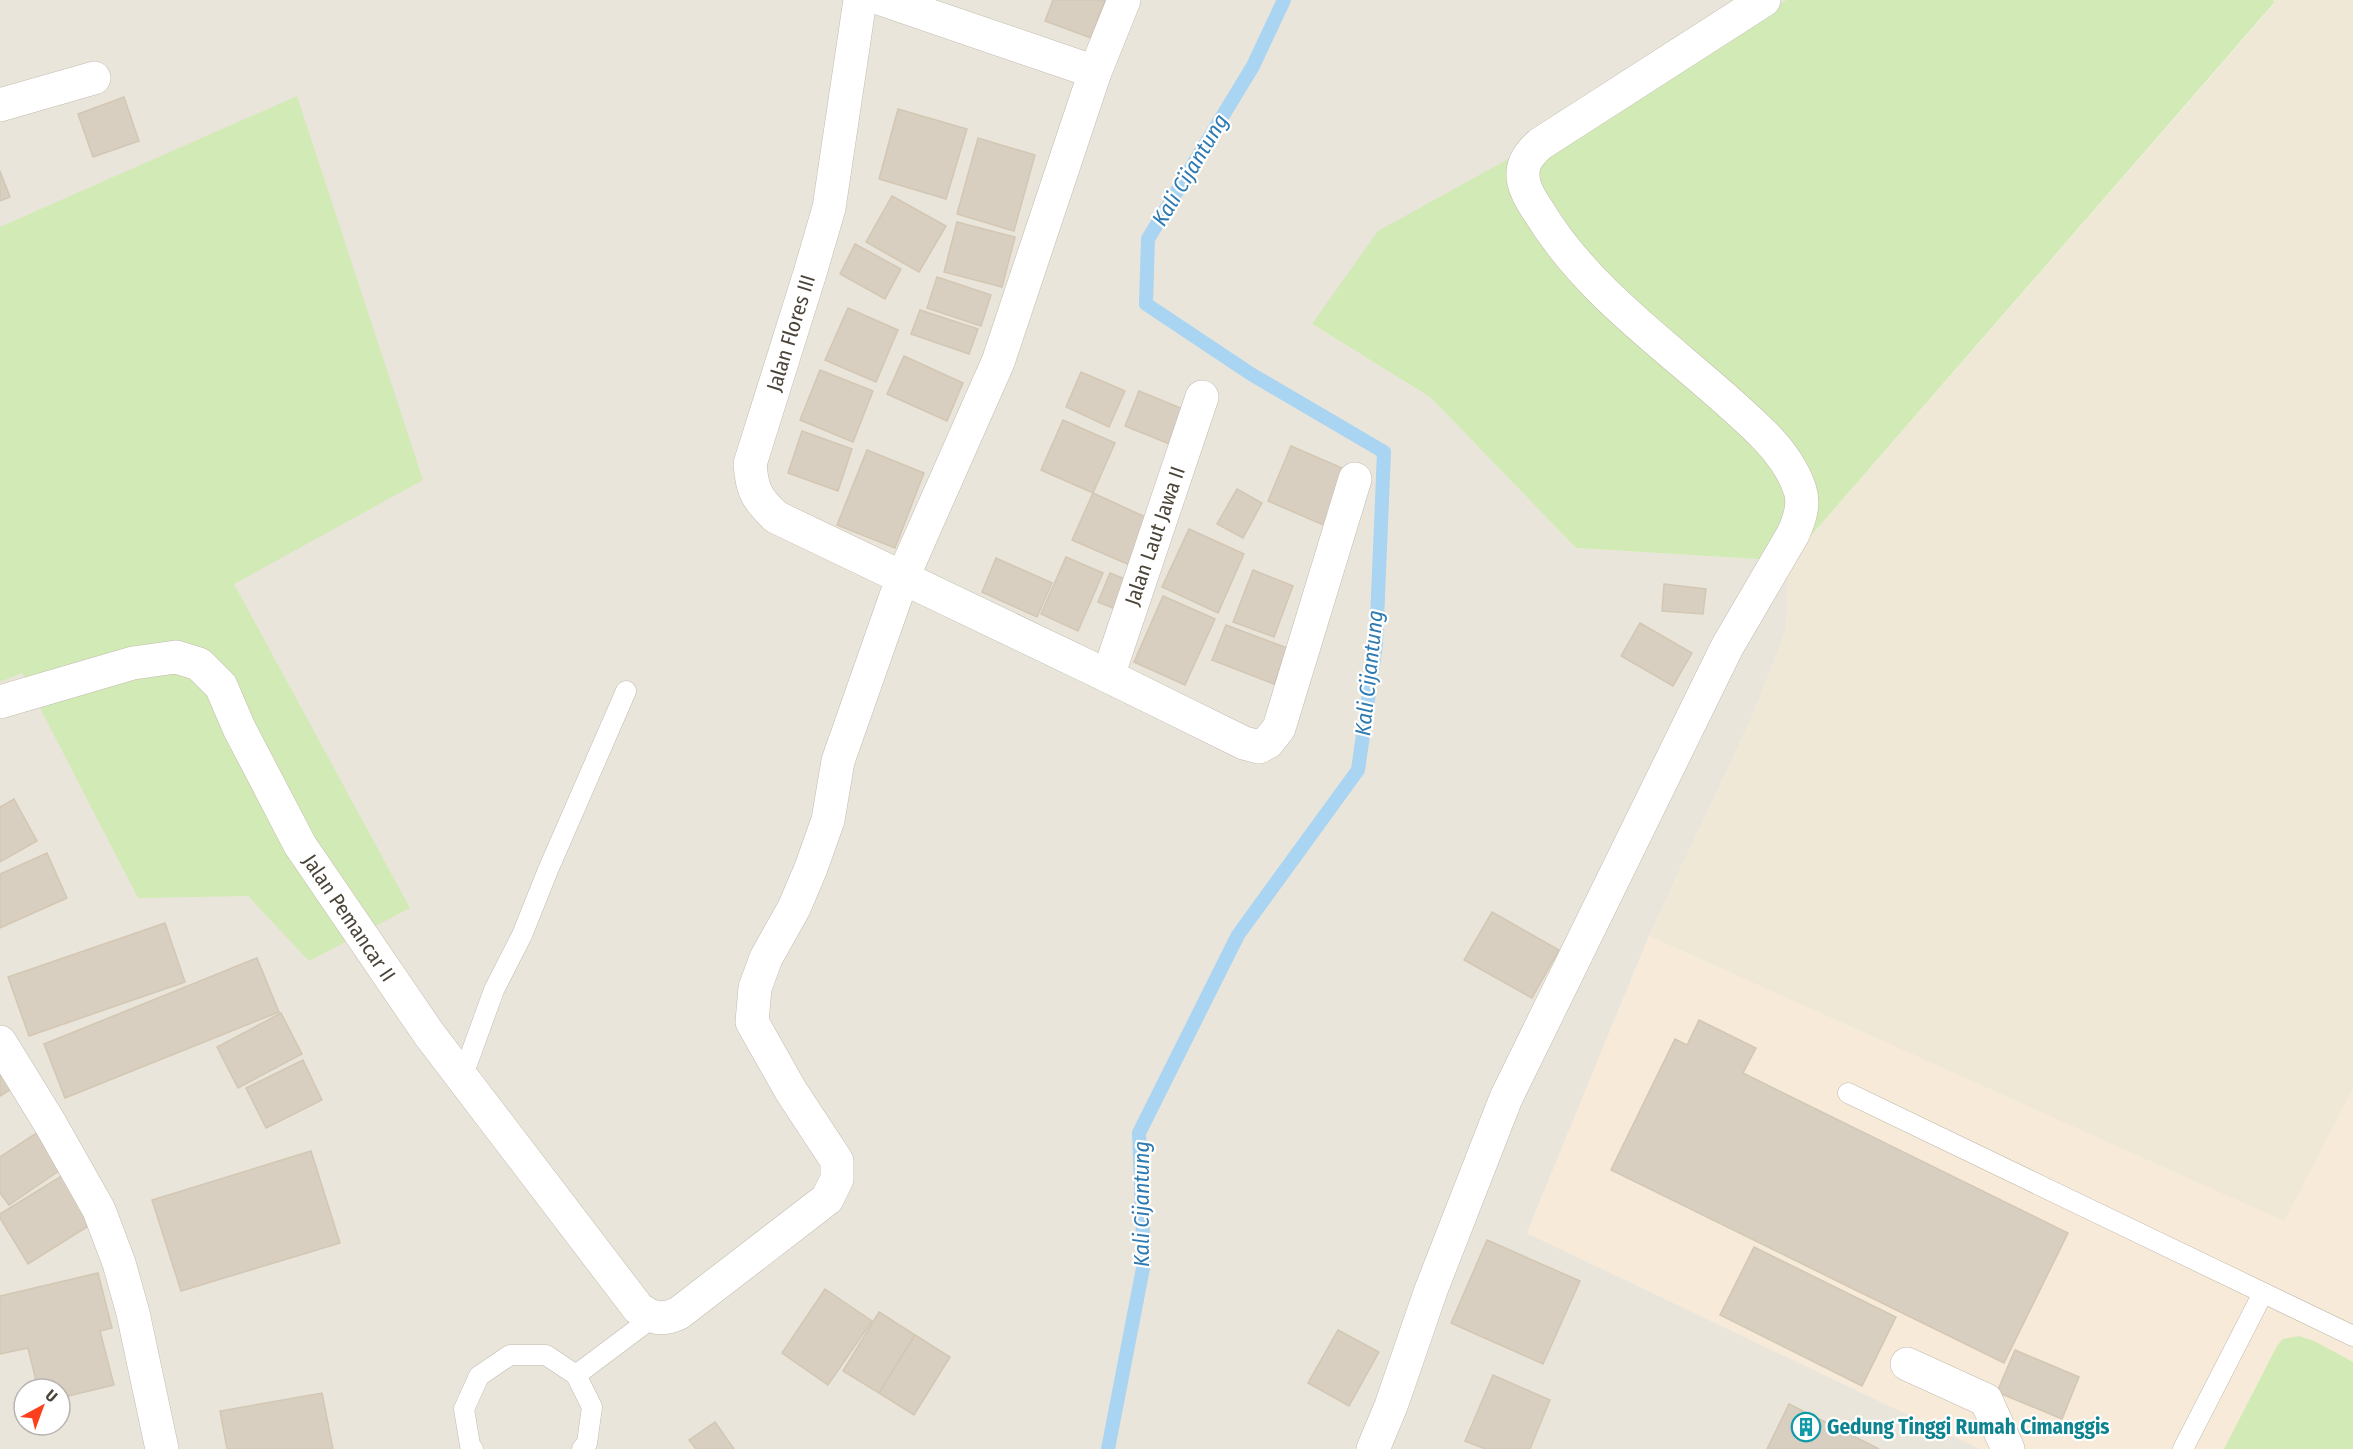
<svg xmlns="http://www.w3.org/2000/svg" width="2353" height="1449" font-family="'Fira Sans Condensed',sans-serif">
<rect width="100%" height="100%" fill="#f6f3ec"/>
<!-- residential -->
<path fill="#eae5da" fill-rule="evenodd" d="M0 0H1786L1312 324 1430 397 1576 548 1789 561 1786 631 1750 722 1649 936 1527 1233 1980 1449H0ZM24 1389H60V1425H24Z"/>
<!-- commercial -->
<polygon fill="#f7ead8" points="1649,936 2284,1220 2353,1089 2353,1449 1980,1449 1527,1233"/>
<!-- education -->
<polygon fill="#efe8d6" points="2273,0 2353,0 2353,1089 2284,1221 1649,936 1750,722 1786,631 1789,561 2274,4"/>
<!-- green -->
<g fill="#d2eab5">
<polygon points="1786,0 2273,0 2274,3 1789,561 1576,548 1430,397 1312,324 1378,231 1751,25"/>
<polygon points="297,96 423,480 234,584 410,908 309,961 248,896 138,898 22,673 0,682 0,227"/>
<polygon points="2299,1336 2314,1341 2353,1362 2353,1449 2224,1449 2277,1346 2283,1339"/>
</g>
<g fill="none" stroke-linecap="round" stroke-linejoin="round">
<!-- stream -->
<polyline stroke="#a9d4f2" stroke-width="14" points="1108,1449 1144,1263 1139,1133 1238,935 1358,770 1376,644 1384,452 1251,374 1146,304 1148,239 1253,66 1284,0"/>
</g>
<!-- building -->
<g fill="#d8cfc1" stroke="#d3c7b4" stroke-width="1.5">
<polygon points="1053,0 1105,0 1091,38 1045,21"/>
<polygon points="124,97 139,141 93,157 78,114"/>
<polygon points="898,109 967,129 946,199 879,179"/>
<polygon points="978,138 1035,155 1014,231 957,214"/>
<polygon points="0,171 10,197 0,201"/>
<polygon points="892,196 946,226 919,272 866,242"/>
<polygon points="957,222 1015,237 1002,287 944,272"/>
<polygon points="855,244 901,269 885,299 840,274"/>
<polygon points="937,277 991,295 981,326 927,308"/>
<polygon points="848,308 898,330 876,382 825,360"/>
<polygon points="920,310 978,329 969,354 911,334"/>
<polygon points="904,356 963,383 947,421 887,394"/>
<polygon points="820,370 873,391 853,442 800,420"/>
<polygon points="1081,372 1125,391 1109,427 1066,407"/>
<polygon points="1139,391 1195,414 1182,449 1125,426"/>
<polygon points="1063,420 1115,443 1093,493 1041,470"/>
<polygon points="802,431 852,449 838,491 788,473"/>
<polygon points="1291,446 1351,472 1328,527 1268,501"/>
<polygon points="867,450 924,473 895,548 837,525"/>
<polygon points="1237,489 1262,503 1243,538 1217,524"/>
<polygon points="1093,493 1152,520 1132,566 1072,540"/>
<polygon points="1189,529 1244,554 1218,613 1162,587"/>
<polygon points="1066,557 1103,573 1078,631 1041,614"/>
<polygon points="996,558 1052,583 1037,617 982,592"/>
<polygon points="1253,570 1293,586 1274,637 1233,622"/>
<polygon points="1110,573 1135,583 1123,612 1098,602"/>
<polygon points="1664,584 1706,589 1703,614 1662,611"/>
<polygon points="1163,596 1215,619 1185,685 1134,662"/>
<polygon points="1640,623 1692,653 1673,686 1621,656"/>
<polygon points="1226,625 1287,648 1274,684 1212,660"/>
<polygon points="14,799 37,841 0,862 0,807"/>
<polygon points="47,853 67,898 0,928 0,874"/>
<polygon points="1492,912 1559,950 1532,998 1464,960"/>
<polygon points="165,923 185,982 29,1036 8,977"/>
<polygon points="257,958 279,1012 65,1098 44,1044"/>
<polygon points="281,1013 302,1054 238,1088 217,1047"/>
<polygon points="1699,1020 1756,1048 1743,1073 2068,1233 2004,1363 1611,1170 1675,1039 1687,1045"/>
<polygon points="303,1060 322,1100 266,1128 246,1088"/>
<polygon points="0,1068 13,1088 0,1096"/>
<polygon points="38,1132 63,1168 9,1205 0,1193 0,1157"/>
<polygon points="311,1151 340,1243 181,1291 152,1200"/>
<polygon points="68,1172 98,1220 28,1264 0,1218 0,1214"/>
<polygon points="1487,1240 1580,1281 1543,1364 1451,1323"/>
<polygon points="1754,1247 1896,1317 1862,1386 1720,1315"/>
<polygon points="98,1273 112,1328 100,1331 114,1385 60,1398 60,1389 38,1389 28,1348 0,1354 0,1296"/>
<polygon points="825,1289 872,1321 828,1385 782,1353"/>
<polygon points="879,1312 915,1335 879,1393 843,1371"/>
<polygon points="1338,1330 1379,1352 1349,1406 1308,1383"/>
<polygon points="915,1335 950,1357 914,1415 879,1393"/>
<polygon points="2015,1350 2079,1377 2062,1419 1997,1392"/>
<polygon points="1493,1375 1550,1400 1530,1449 1485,1449 1465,1441"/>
<polygon points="322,1393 333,1449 227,1449 220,1411"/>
<polygon points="1789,1404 1879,1449 1767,1449"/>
<polygon points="715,1422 734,1449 696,1449 689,1440"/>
</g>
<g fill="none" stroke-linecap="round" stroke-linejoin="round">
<!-- service casing -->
<g stroke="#c2bbae" stroke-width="21">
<g id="service">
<polyline points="462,1078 494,990 522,935 548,870 626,691"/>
<polyline points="1848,1093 2353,1336"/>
<polyline points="576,1375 652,1318"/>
<polyline points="473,1449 470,1445 464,1409 479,1376 510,1355 546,1355 576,1375 592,1407 587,1443 582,1449"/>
<polyline points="2183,1449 2263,1293"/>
</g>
</g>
<!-- minor casing -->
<g stroke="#c2bbae" stroke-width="34">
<g id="minor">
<path d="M860 0 829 208 810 273 750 464C752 491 757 499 776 517L1108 676 1244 743 1259 747 1268 742 1279 728 1355 479"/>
<polyline points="884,0 1095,72"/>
<polyline points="0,105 94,78"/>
<polyline points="1108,676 1202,397"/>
<path d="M0 702 133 663 176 657 199 664 221 686 239 728 300 845 429 1034 638 1308C653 1319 662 1321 679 1313L827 1199 837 1179V1161L791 1091 752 1022 755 988 766 958 794 908 811 868 828 820 838 761 902 579 998 362 1095 72 1124 0"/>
<polyline points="0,1042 51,1125 99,1210 119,1263 133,1313 162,1449"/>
<polyline points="1907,1364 1986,1400 2008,1449"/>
<path d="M1373 1449 1391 1406 1431 1290 1506 1098 1727 647 1793 534C1799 521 1805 505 1800 490 1794 471 1780 451 1766 437 1692 362 1594 303 1539 212 1532 202 1523 188 1523 175 1522 162 1531 152 1540 144L1764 0"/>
</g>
</g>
<!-- service -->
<use href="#service" stroke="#fff" stroke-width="20"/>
<!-- minor -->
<use href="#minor" stroke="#fff" stroke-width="33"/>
</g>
<!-- icons -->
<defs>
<g id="building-ring" transform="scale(1.5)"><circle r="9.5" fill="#fff" stroke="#0f9aa8" stroke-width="1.5"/><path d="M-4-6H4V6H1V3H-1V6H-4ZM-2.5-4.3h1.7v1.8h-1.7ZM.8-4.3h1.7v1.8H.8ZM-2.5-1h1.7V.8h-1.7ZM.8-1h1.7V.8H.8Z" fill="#0f9aa8"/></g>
</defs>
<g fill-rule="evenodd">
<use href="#building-ring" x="1806" y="1427"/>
</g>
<g text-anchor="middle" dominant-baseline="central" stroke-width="4.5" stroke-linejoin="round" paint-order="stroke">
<!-- street labels -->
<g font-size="21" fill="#4b4439" stroke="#fff">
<text transform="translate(791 333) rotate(-73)">Jalan Flores III</text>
<text transform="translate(1155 536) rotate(-71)">Jalan Laut Jawa II</text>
<text transform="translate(349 918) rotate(56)">Jalan Pemancar II</text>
</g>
<!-- culture labels -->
<g font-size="21" font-weight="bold" fill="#0d838f" stroke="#fff" text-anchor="start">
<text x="1827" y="1427">Gedung Tinggi Rumah Cimanggis</text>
</g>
<!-- water labels -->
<g font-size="22" font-style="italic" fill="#2e7ab2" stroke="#fff">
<text transform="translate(1190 170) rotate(-59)">Kali Cijantung</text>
<text transform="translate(1369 673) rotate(-84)">Kali Cijantung</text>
<text transform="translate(1141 1204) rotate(-90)">Kali Cijantung</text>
</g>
</g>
<!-- north arrow -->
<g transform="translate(42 1407) rotate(41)"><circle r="28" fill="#ffffff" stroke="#b7b4b0" stroke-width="1.5"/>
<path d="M0-4.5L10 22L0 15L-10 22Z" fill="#fc3f1d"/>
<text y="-9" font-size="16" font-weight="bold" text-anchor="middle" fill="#4b4439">U</text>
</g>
</svg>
